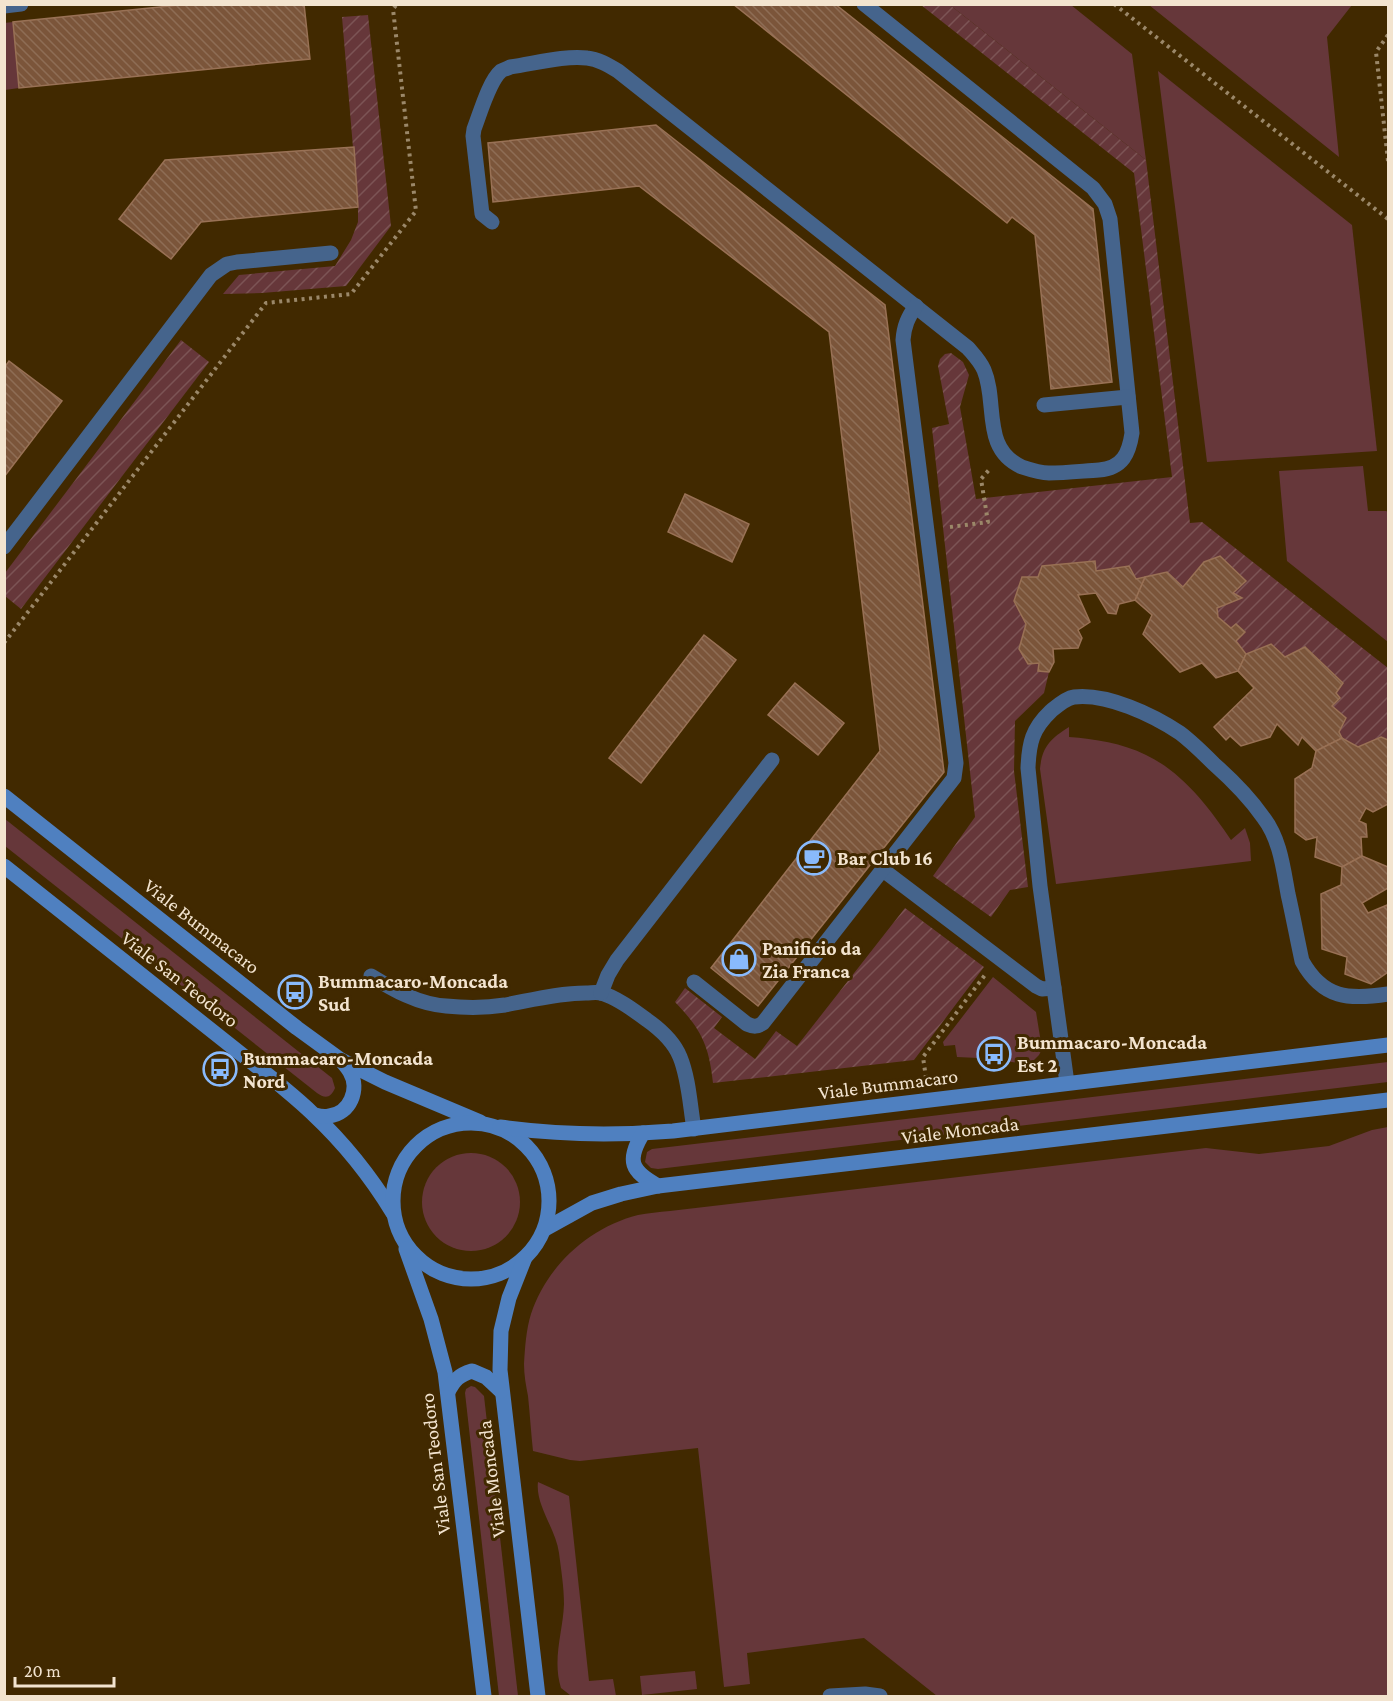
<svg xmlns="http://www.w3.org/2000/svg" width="1393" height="1701" font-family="'Crimson Pro',serif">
<defs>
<pattern id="garden-furrows" width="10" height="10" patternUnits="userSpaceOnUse" patternTransform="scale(1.5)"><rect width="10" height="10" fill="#66373a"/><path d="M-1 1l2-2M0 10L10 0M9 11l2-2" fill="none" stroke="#7c5455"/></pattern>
<pattern id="building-back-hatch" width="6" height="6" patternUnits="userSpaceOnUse" patternTransform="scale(1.5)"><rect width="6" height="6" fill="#7b553a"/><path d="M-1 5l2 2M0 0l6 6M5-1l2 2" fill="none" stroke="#8e6d55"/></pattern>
</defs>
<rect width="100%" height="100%" fill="#412900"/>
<!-- grass -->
<g fill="#66373a">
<polygon points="950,5 1071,5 1132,54 1146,160"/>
<polygon points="1149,5 1352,5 1327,37 1339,157"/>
<polygon points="13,22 19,88 5,90 4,23"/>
<polygon points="1158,71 1352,225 1377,451 1207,462"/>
<polygon points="1363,466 1368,511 1386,511 1388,512 1388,642 1287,561 1279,471"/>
<path d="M1069 727V737C1095 739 1122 743 1146 755 1182 772 1209 807 1231 840L1245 828 1250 843 1251 861 1056 884 1040 769C1042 747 1050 739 1069 727Z"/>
<path d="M5 819 332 1078 335 1088C331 1098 325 1099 317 1093L5 846Z"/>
<polygon points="993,977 1036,1012 1042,1049 1039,1055 1032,1062 1021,1063 978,1058 957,1057 955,1045 944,1046 943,1042"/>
<polygon points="1388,1062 1388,1082 658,1169 651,1168 645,1162 647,1152 652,1149"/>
<path d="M1388 1127V1696H937L864 1638 747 1653 750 1684 724 1687 698 1448 580 1461 570 1460 533 1451C531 1433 530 1415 528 1396 526 1386 524 1375 524 1364 525 1348 526 1330 531 1314 547 1266 588 1228 638 1215 648 1213 659 1212 670 1211L1206 1148 1259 1154 1329 1146 1372 1130Z"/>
<circle cx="471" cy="1202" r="49"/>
<polygon points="471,1386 475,1387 484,1396 518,1696 499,1696 465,1393 466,1389"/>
<path d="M538 1482 569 1496 589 1681 613 1679 616 1696H576L570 1695 561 1688C552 1659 563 1632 564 1604 564 1587 561 1569 559 1553 556 1529 535 1505 538 1482Z"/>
<polygon points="695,1671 697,1689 642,1695 640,1676"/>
</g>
<!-- garden -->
<g fill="url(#garden-furrows)">
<polygon points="921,5 950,5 1146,160 1190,523 1202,522 1388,668 1388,740 1381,737 1358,747 1342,738 1339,732 1346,718 1332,706 1340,699 1336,693 1343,683 1306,647 1285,657 1271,644 1246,654 1236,641 1245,631 1236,624 1231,628 1218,617 1217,608 1241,598 1233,593 1245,581 1220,556 1204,562 1183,587 1167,572 1136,579 1128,566 1096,571 1095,561 1042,566 1038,577 1022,577 1014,600 1026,624 1019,649 1039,663 1038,671 1049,672 1044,693 1015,721 1014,771 1028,887 1010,890 991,917 933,876 975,817 932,428 949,424 938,366 940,359 945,354 951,353 963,362 969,375 960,407 976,499 1172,477 1134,173"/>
<polygon points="368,15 391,226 346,286 262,293 223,294 239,275 335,266 351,240 358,222 358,207 342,17"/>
<polygon points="181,340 209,362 21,609 5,596 5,573"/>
<path d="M905 908 984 967 914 1060 713 1083C709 1045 701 1029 675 1002L685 988 722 1017 714 1028 755 1059 776 1031 797 1046Z"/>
</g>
<!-- building -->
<g fill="url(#building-back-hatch)" stroke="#997155" stroke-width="1.5">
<polygon points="189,4 304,4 310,59 19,88 13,22"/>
<polygon points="733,4 835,4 1093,209 1112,382 1051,389 1035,235 1012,217 1007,223"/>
<polygon points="656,125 885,305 944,772 758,1006 711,968 880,751 829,332 639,186 493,202 488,143"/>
<polygon points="354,147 358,207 201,222 171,259 119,219 165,160"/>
<polygon points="9,361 62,401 4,477 4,368"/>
<polygon points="685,494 749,524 732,562 668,532"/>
<polygon points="1220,556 1246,581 1233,593 1242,598 1217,608 1218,617 1231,628 1236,624 1245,632 1236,641 1246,654 1238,671 1216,678 1202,663 1180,672 1143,634 1152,615 1135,600 1145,577 1167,572 1183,587 1204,562"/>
<polygon points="1095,561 1096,571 1129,566 1136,579 1145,577 1135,600 1119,604 1116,614 1108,613 1096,593 1078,595 1090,622 1078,630 1082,638 1078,648 1053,649 1054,662 1049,672 1038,671 1039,663 1028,664 1019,649 1026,624 1014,601 1022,577 1038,577 1042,566"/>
<polygon points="704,635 736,660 641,783 609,758"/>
<polygon points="1271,644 1285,657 1305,647 1343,683 1336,693 1340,698 1332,706 1346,718 1339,732 1342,738 1316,751 1302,737 1298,745 1277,724 1270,737 1241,746 1230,736 1226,740 1214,727 1254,688 1238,671 1246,654"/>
<polygon points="795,683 844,723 818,755 768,715"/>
<polygon points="1381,737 1388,740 1388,804 1373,812 1366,808 1359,821 1366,824 1367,837 1361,837 1362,856 1342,867 1315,857 1317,837 1306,840 1295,832 1295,779 1312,768 1316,751 1342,738 1358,747"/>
<polygon points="1362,856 1388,867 1388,888 1362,903 1368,913 1387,905 1388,908 1388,972 1371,984 1345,974 1347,957 1322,949 1321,894 1341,885 1342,867"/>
</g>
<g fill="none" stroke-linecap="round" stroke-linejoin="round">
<!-- path -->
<g stroke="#9b8869" stroke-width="4" stroke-dasharray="3 4.5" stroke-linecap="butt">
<polyline points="1114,4 1388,219"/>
<polyline points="1388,35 1376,52 1388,161"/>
<polyline points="950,527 988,522 981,479 989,470"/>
<polyline points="4,643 266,303 351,294 416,211 393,9 397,4"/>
<polyline points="926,1078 923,1057 985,975"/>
</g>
<!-- service -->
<g stroke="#45648c" stroke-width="15">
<polyline points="4,6 21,4"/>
<path d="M492 222 482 214 473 136 474 129C480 114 489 81 501 71 504 69 507 69 510 67 533 64 565 55 587 58 598 59 608 65 618 71L968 348C974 355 980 361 984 370 998 403 981 449 1022 467 1031 470 1040 473 1049 473 1065 473 1083 471 1099 470 1123 468 1129 453 1132 433L1110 219 1105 204 1093 188 864 4"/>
<polyline points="1044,405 1128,397"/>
<polyline points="4,547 211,275 227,264 237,262 331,253"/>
<polyline points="883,870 1036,986 1042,989 1054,988"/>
<path d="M371 976C394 990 418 1004 446 1006 466 1008 486 1008 505 1005 532 1000 559 993 586 993 591 993 596 992 600 993 615 996 635 1011 647 1020 661 1030 674 1042 680 1057 689 1079 690 1106 694 1129"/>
<path d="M694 982 747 1024C754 1027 757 1027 763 1023L954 778 956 763 903 340C904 326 908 317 916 306"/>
<polyline points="601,993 608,975 617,960 772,760"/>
<path d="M1067 1083 1040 886 1028 768C1029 743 1032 729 1051 711 1057 706 1066 698 1074 697 1107 693 1153 715 1180 733 1192 742 1203 753 1214 764 1232 780 1249 797 1263 817 1280 839 1283 867 1288 894 1293 916 1297 938 1302 961 1323 999 1349 1000 1388 994"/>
<polyline points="830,1696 865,1694 880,1696"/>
</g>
<!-- secondary -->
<g stroke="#4f80c0" stroke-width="15">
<polyline points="4,796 297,1028 341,1060 385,1082 480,1122"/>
<path d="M4 866 274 1080C287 1091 301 1102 313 1114 344 1143 371 1177 393 1213"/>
<path d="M315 1115C319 1116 325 1117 329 1116 350 1114 360 1089 350 1072 348 1068 344 1064 341 1060"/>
<circle cx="471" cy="1201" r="78"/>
<path d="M500 1127C559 1135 613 1136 673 1131L1388 1045"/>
<path d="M643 1133C626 1161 631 1171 658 1186"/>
<polyline points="545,1229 592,1203 621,1194 658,1186 1388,1100"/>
<polyline points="406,1249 431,1319 445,1372 484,1696"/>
<polyline points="524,1260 509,1298 501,1331 500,1370 538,1696"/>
<path d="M448 1392C454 1380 459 1375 472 1371L486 1377 501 1391"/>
</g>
</g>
<!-- icons -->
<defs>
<g id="cafe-ring" transform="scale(1.725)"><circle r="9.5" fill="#412900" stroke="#89bafc" stroke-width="1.5"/><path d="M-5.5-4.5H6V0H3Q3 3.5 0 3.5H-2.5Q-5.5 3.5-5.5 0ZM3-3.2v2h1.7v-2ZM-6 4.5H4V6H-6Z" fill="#89bafc"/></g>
<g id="shop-ring" transform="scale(1.725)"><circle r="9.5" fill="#412900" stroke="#89bafc" stroke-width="1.5"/><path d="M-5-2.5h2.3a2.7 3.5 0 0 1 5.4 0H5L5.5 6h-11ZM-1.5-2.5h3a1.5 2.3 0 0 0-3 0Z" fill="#89bafc"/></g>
<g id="bus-ring" transform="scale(1.725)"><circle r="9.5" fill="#412900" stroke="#89bafc" stroke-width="1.5"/><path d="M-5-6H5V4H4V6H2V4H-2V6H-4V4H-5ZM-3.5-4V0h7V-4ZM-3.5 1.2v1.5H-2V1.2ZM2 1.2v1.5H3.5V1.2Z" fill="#89bafc"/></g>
</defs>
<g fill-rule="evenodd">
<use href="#cafe-ring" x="814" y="858"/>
<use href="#shop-ring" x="739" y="959"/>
<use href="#bus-ring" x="295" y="992"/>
<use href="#bus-ring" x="994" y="1054"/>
<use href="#bus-ring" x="220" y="1069"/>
</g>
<g text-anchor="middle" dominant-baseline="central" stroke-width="6" stroke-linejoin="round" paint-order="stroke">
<!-- poi labels -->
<g font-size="20" font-weight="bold" fill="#f3e4cf" stroke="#412900" text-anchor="start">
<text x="837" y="858">Bar Club 16</text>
<text x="762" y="948">Panificio da<tspan x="762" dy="23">Zia Franca</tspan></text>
<text x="318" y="981">Bummacaro-Moncada<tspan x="318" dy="23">Sud</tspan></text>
<text x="1017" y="1042">Bummacaro-Moncada<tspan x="1017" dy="23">Est 2</tspan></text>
<text x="243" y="1058">Bummacaro-Moncada<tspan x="243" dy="23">Nord</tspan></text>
</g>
<!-- street labels -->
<g font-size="20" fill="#f3e4cf" stroke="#412900">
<text transform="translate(202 926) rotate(38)">Viale Bummacaro</text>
<text transform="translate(180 979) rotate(38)">Viale San Teodoro</text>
<text transform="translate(888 1084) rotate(-7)">Viale Bummacaro</text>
<text transform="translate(960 1130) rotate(-7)">Viale Moncada</text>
<text transform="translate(435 1464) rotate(-97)">Viale San Teodoro</text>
<text transform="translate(491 1479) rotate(-97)">Viale Moncada</text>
</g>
</g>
<!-- border -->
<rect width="1393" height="1701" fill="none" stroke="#f3e4cf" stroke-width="12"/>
<!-- scale -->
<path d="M15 1677v9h99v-9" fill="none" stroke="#f3e4cf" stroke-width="3"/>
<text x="24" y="1677" font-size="18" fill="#f3e4cf" stroke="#412900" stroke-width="4.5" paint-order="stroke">20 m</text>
</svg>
